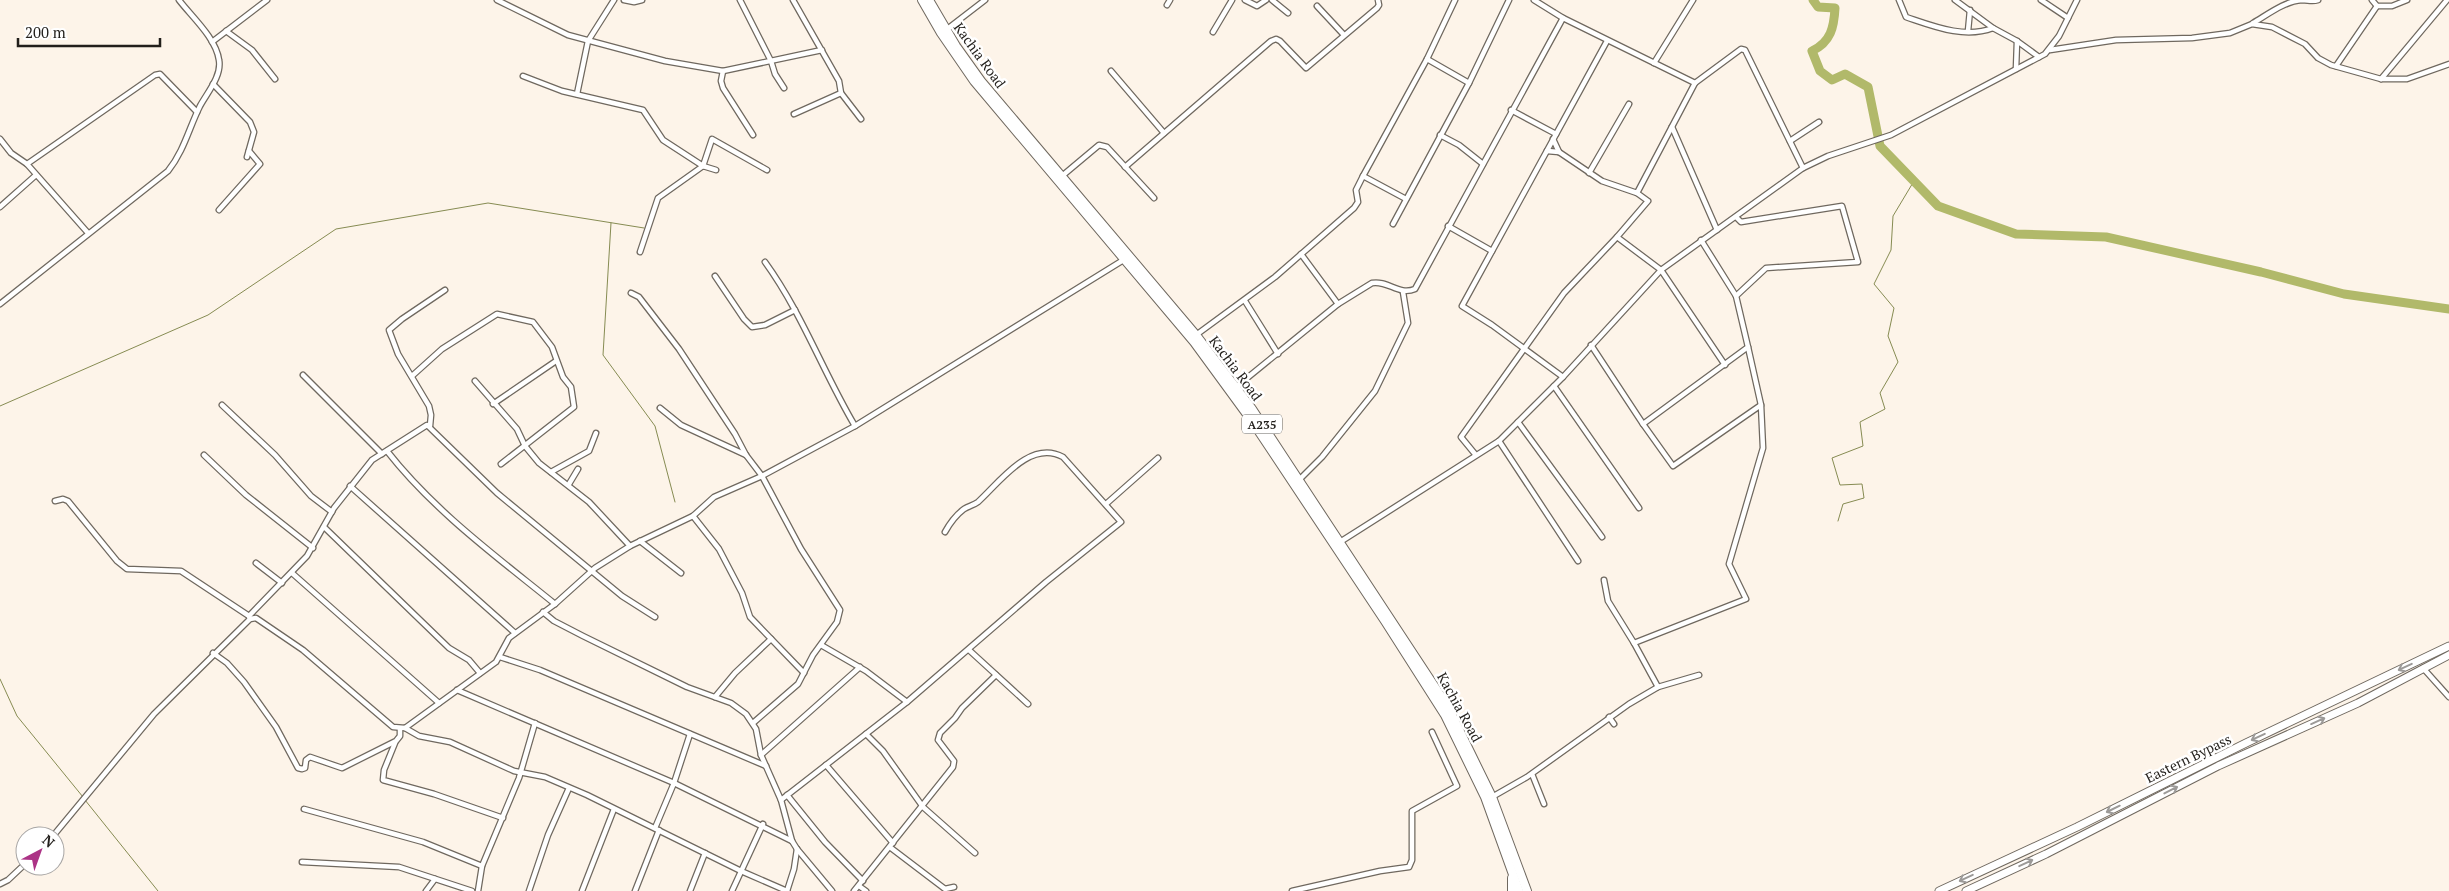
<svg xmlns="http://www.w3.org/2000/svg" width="2449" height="891" font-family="'PT Serif',serif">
<rect width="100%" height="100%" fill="#fdf4e9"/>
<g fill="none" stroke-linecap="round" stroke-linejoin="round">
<!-- stream -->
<g stroke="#868b52" stroke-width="1">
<polyline points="611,223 603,355 655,426 675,502"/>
<polyline points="0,406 208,315 336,229 488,203 644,228"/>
<polyline points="1838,521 1843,504 1864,498 1862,484 1840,485 1832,458 1863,446 1860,422 1885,409 1880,393 1898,362 1888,336 1894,308 1874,284 1891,250 1893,216 1914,181"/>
<polyline points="0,679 17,716 83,797"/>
<polyline points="85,800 158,891"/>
</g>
<!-- river -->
<path stroke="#b1b96a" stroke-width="9" d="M1813 0 1818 7 1835 8C1834 27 1831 42 1812 51L1820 71 1832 80 1845 74 1868 87 1880 146 1938 206 2016 234 2106 237 2261 272 2344 294 2449 309"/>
<!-- street casing -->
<g stroke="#6f685f" stroke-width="7">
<g id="street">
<polyline points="497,0 568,35 665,61 723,71 822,50"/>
<polyline points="624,0 634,2 642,0"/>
<polyline points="740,0 771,61 775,74 784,88"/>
<polyline points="793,0 839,81 841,93 861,119"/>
<polyline points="1245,0 1257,6 1266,0"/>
<polyline points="1272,0 1288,13"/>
<polyline points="1534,0 1563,18 1695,83"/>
<path d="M1899 0 1906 17C1933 26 1964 39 1993 28L2017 41 2039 57"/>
<polyline points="1955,0 1993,28"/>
<polyline points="2041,0 2068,18"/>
<polyline points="2372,0 2377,6 2392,6 2407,0"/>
<polyline points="1167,5 1170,0"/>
<polyline points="1317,6 1344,35"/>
<path d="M2253 23C2267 15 2285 1 2302 0 2308 0 2312 2 2318 0"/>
<polyline points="946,30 985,0"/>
<polyline points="226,31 252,50 275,79"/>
<polyline points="1968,31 1970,10"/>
<polyline points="1213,32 1232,0"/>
<polyline points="212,42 267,0"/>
<polyline points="2050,50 2116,40 2192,38 2230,33 2252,24 2272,27 2305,44 2318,58 2331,65 2381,79 2407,79 2449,64"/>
<polyline points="1427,59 1469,83"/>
<polyline points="1654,63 1693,0"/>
<polyline points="2336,66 2377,6"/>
<polyline points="2016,69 2017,41"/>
<polyline points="723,71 721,81 723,88 753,135"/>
<polyline points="1111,71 1164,133"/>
<polyline points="523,76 562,91 643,110 663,140 703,166 712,139 767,170"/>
<polyline points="2381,79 2447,0"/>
<polyline points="213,84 250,122 254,132 247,157"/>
<polyline points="577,94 588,41 614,0"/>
<polyline points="1511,110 1556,134"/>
<polyline points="794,114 841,93"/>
<polyline points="1672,127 1717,230"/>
<polyline points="1440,135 1459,145 1483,164"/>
<polyline points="0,139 11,153 27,164 88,233"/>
<polyline points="1553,139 1559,152"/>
<polyline points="1790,141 1819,122"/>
<polyline points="1547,151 1559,152 1602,181 1637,193"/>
<polyline points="27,164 155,75 160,74 197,112"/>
<polyline points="1125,167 1271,41 1276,39 1280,41 1306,68 1377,8 1379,5 1378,0"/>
<polyline points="1589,173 1629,104"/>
<polyline points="1062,176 1099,145 1107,147 1154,198"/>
<polyline points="1406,199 1363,176 1427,59 1455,0"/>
<polyline points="0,207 36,175"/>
<polyline points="219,210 260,164 249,151"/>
<polyline points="1393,224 1469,83 1509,0"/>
<polyline points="1448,226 1492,251"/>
<polyline points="1617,237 1661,270 1725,365"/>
<polyline points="1701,240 1736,296"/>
<polyline points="640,252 658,198 703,166 716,170"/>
<polyline points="1301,254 1338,304"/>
<path d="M765 262C802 313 823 372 855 426"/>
<polyline points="715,276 744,319 752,327 765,325 795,310"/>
<polyline points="631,293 639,297 679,349 735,434 746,455 762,476 801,549 840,610 837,622 813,655 798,684 753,723"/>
<polyline points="1245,301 1278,354"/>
<path d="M0 304 168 171C184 151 189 128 200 106 207 93 222 76 219 60 216 38 192 17 179 0"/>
<polyline points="1196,335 1275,277 1354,208 1358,202 1356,190 1363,176"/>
<polyline points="1591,345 1643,424"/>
<polyline points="1748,347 1761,405"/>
<polyline points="303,375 382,454"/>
<polyline points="412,376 442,349 497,314 533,322 552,347 563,377 571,387 574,407 501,464"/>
<polyline points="1563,377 1492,325 1462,306 1607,41"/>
<polyline points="475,381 517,429 525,446 539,463 589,502 630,546"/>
<polyline points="1554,386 1639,508"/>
<path d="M1236 387 1338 304 1372 283C1388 280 1399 296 1415 289L1563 18"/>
<polyline points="493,404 556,361"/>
<polyline points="222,405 275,455 311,496 332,512"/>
<polyline points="660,408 681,425 746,455"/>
<polyline points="1518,422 1602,537"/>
<polyline points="430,426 431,415 429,406 398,354 389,330 402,319 445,290"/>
<polyline points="1499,441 1578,561"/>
<path d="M387 451C434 511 497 557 555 604"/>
<polyline points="1475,454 1461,437 1564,293 1617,237 1648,201 1637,193 1695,83 1741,49 1745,50 1803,168"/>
<polyline points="204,455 246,495 313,548"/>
<polyline points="551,472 589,451 596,433"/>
<polyline points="1299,480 1322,457 1375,391 1408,323 1403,292"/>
<polyline points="569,484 578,469"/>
<polyline points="350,486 515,633"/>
<polyline points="55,501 63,499 68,501 117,561 127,569 181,571 249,616"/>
<polyline points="1106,504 1158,458"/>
<polyline points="693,516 719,549 742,593 750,617 804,673"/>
<polyline points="324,527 449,648 469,660 480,673"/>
<polyline points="640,541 681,573"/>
<polyline points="1340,542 1499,441 1563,377 1661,270 1803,168 1828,156 1891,135 2045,54 2059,36 2077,0"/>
<polyline points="256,563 282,583"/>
<polyline points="292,573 439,703"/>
<polyline points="1604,580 1608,601 1634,643"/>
<polyline points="543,612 554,621 583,636 687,687 731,703 746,714 756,729 761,755 781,800 792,841 797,849 832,891"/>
<polyline points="250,619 249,616 307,556 334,508 372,460 427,425 497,493 622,596 655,617"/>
<polyline points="821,645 866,671 907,702"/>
<polyline points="969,650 1028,704"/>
<polyline points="213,653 227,663 244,682 276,727 298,768 302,769 305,768 306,760 310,757 342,768 396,741 400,736 400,729"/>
<polyline points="500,657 540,670 766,766"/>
<polyline points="2423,668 2449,697"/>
<polyline points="1658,687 1634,643 1746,599 1729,564 1763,448 1761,405 1673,466 1643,424 1748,347 1736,296 1766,268 1858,262 1842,206 1741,222 1736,217"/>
<polyline points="457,690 674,783 792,841"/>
<polyline points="715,697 735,673 771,639"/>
<polyline points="1609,717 1614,724"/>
<polyline points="405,728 419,736 450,742 514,771 545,777 587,795 741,871 787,891"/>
<polyline points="866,734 883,751 923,807 975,853"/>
<polyline points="395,743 384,770 383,780 434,794 503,818"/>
<polyline points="761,755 860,667"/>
<polyline points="826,765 893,843"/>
<polyline points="1532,774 1544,804"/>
<polyline points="787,795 825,842 863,881"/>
<polyline points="1492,797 1527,777 1629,704 1658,687 1699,675"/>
<path d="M781 800 907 702 1046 582 1121 522 1063 457C1030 439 1000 482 978 502 974 505 969 506 964 509 956 515 950 523 945 532"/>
<polyline points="304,809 423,842 482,866"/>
<polyline points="655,828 674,783 690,734"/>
<polyline points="53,836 154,714 250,619 256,618 303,650 393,727 405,728 496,662 509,638 555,604 595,568 630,546 693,516 714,497 762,476 855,426 1125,259"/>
<polyline points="891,848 945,889 954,887"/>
<polyline points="302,862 399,867 472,891"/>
<polyline points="0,884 8,880 25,864"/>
<polyline points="859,886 866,891"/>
<polyline points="426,891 435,879"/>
<polyline points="478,891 482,866 519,778 535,723"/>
<polyline points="529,891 548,835 569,788"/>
<polyline points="582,891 614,809"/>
<polyline points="635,891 659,830"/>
<polyline points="690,891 705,853"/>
<polyline points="732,891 763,824"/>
<polyline points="787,891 794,869 797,849"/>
<polyline points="854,891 953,767 954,761 938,740 940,733 955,718 962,708 996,675"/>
<polyline points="1292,891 1380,871 1409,867 1412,860 1412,811 1457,786 1432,732"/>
</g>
</g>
<!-- primary casing -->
<g stroke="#6f685f" stroke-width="9">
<g id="primary">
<polyline points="1939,891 2077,827 2246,743 2449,646"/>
<polyline points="1966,891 2046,854 2218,766 2358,703 2449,655"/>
</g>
</g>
<!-- highway casing -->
<g stroke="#6f685f" stroke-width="10">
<g id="highway">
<polyline points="922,0 941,33 974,81 1194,342 1254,424 1385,621 1445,715 1485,797 1519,891"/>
<polyline points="929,0 956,46 981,81 1196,335 1252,409 1448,707 1492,797 1527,891"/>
<polyline points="1512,878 1512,891"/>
</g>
</g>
<!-- street -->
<use href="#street" stroke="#fff" stroke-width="4.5"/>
<!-- primary -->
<use href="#primary" stroke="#fff" stroke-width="7"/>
<!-- highway -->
<use href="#highway" stroke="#fff" stroke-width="8"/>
</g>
<!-- one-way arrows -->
<defs><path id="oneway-shaft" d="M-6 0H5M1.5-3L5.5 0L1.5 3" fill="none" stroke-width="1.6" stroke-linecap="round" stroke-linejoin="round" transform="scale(1.25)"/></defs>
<g stroke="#9c9a98">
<use href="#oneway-shaft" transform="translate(2405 667) rotate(155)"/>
<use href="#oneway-shaft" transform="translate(2318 721) rotate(-24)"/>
<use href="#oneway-shaft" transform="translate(2258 737) rotate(155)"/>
<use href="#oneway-shaft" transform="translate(2171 790) rotate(-27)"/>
<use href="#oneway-shaft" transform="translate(2113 809) rotate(154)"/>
<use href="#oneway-shaft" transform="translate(2026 863) rotate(-25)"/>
<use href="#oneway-shaft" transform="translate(1966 878) rotate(155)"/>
</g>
<g text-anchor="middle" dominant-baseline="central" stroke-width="5" stroke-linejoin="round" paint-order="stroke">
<!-- shield labels -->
<rect fill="#fff" stroke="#64625f" stroke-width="1" x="1242" y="414.5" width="40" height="19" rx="4"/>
<g font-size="12" font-weight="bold" fill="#221f1b">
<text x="1262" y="424">A235</text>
</g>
<!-- street labels -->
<g font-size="14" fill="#221f1b" stroke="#fff">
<text transform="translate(980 55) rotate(54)">Kachia Road</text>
<text transform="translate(1236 368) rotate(53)">Kachia Road</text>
<text transform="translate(1460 707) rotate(61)">Kachia Road</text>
<text transform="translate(2188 758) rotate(-26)">Eastern Bypass</text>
</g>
</g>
<!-- north arrow -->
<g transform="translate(40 851) rotate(41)"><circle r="24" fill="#ffffff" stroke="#a7a5a4"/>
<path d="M0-4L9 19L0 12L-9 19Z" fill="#ac3386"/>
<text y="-8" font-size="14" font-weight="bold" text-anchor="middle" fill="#221f1b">N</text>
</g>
<!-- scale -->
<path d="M18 38v8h142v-8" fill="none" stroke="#221f1b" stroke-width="2.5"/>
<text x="25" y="38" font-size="15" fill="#221f1b" stroke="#ffffff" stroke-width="4" paint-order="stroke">200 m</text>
</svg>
